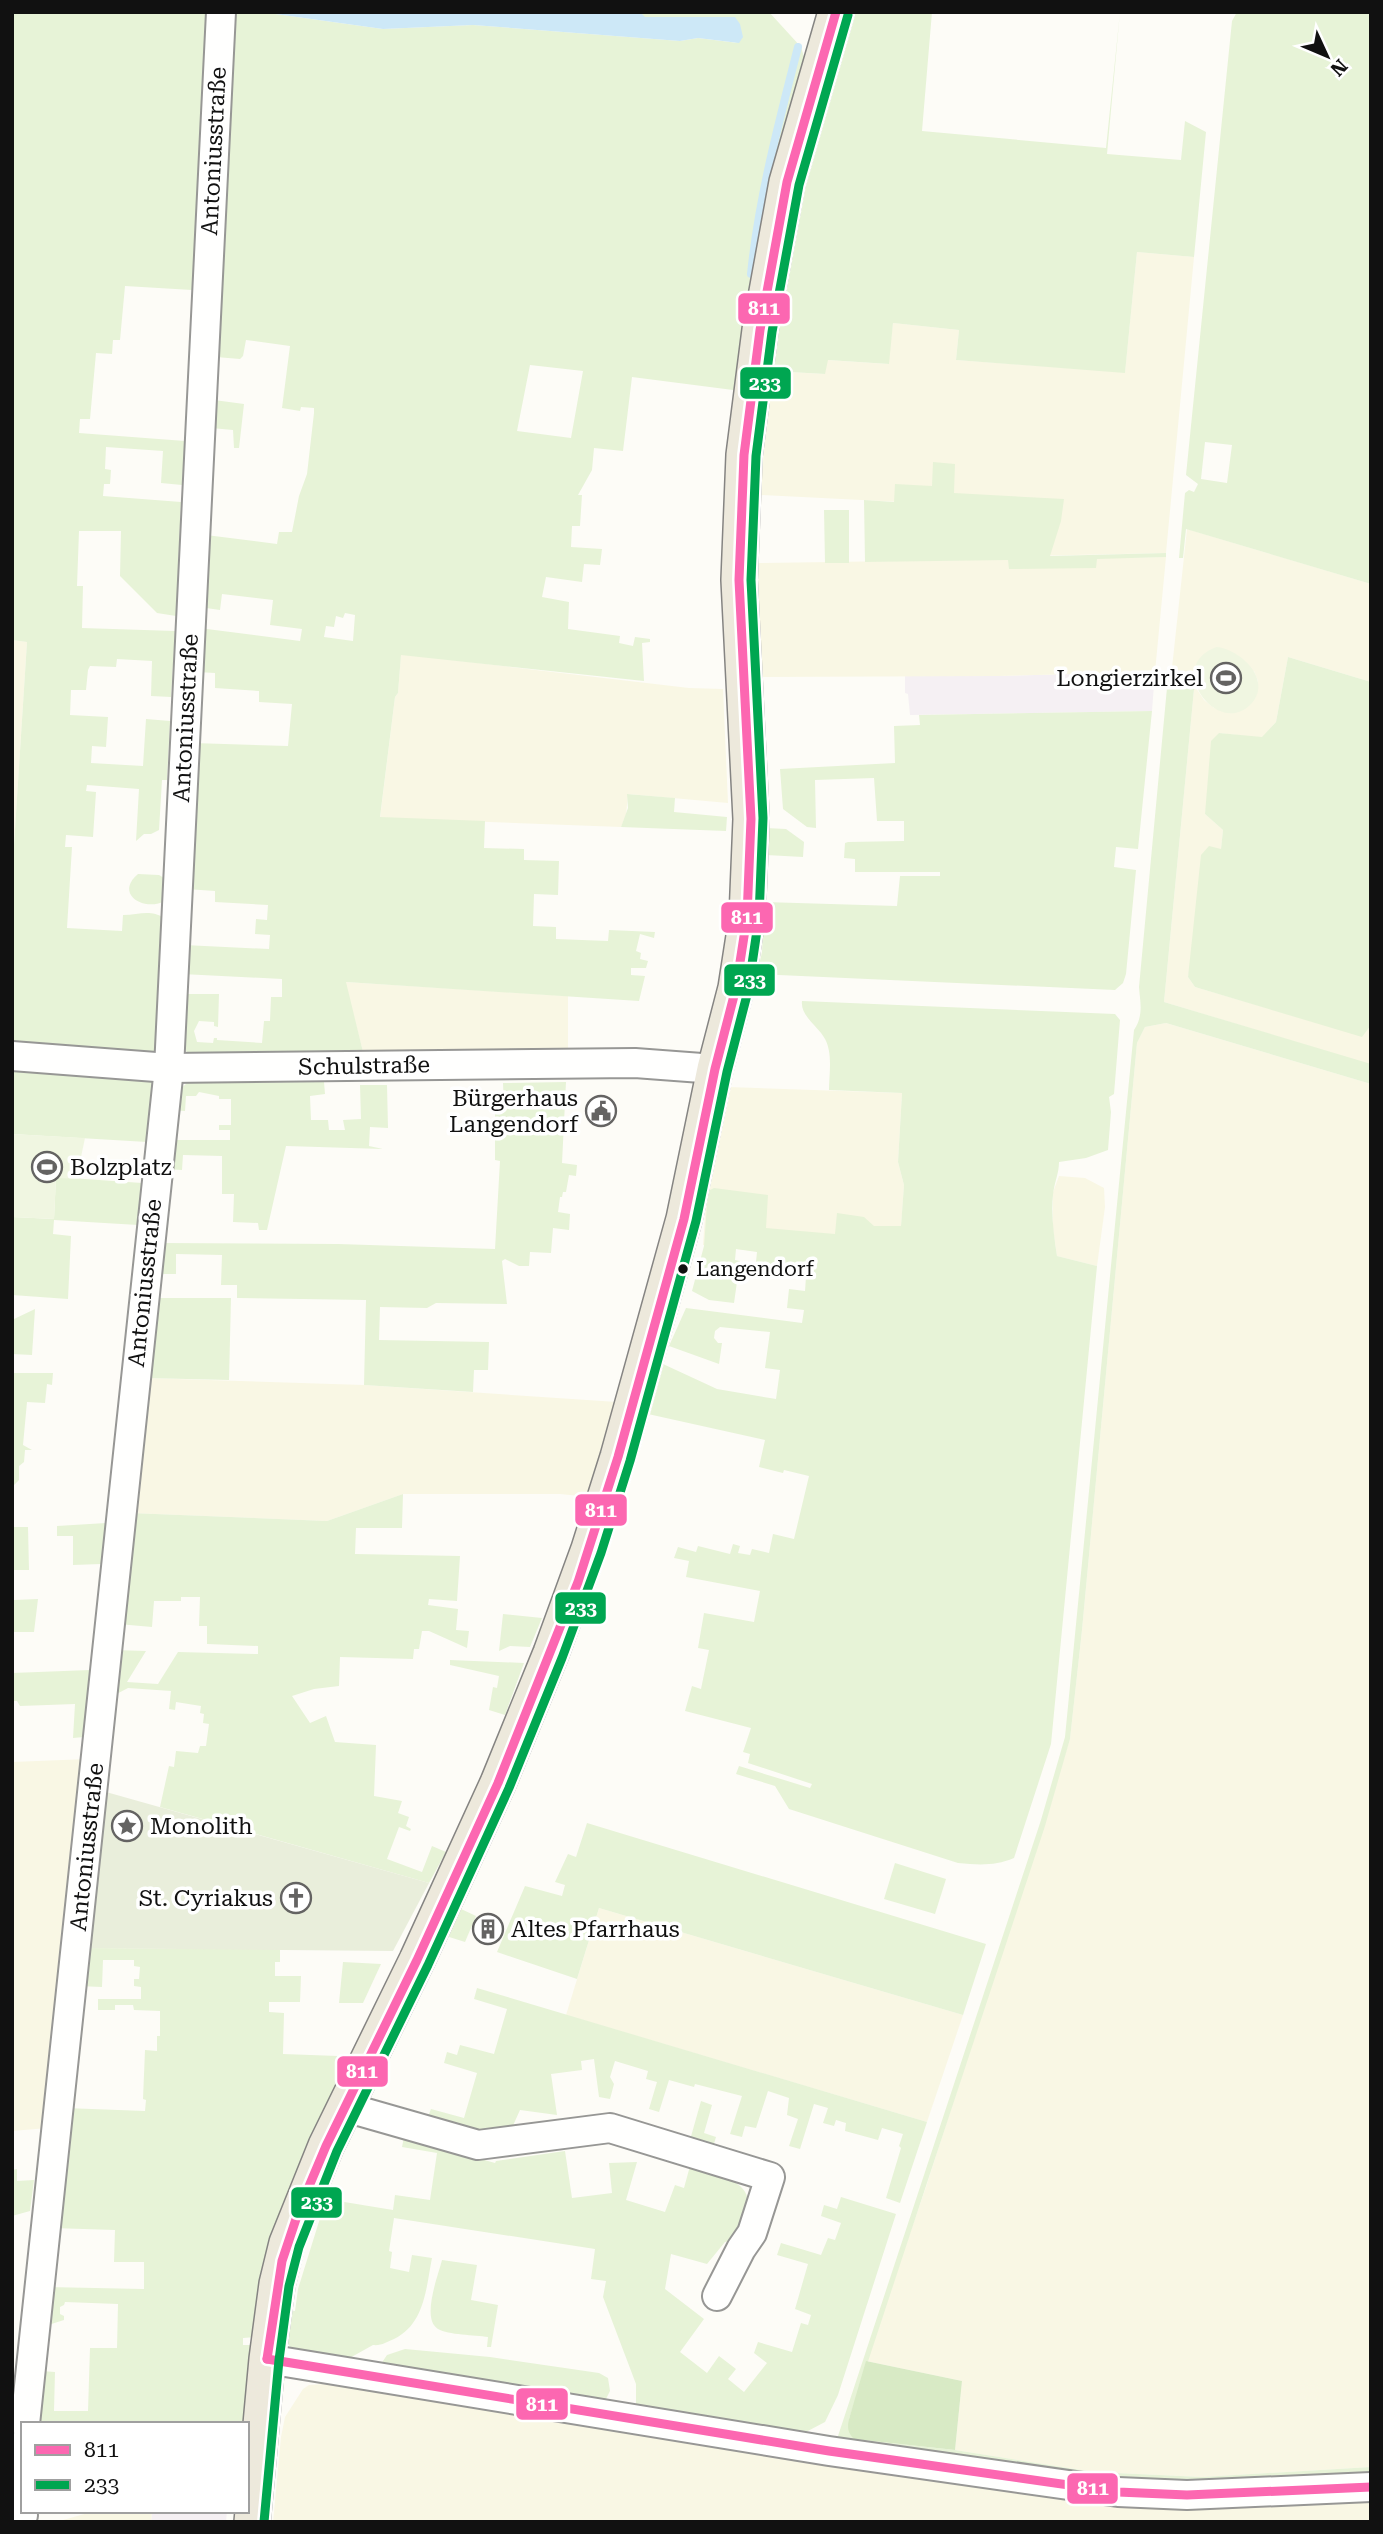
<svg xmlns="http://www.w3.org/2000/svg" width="1383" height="2534" font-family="'Roboto Serif',serif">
<rect width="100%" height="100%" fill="#fdfcf7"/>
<!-- industrial -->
<g fill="#f5f0f3">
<polygon points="1155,672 1152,711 910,715 908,694 905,693 905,675 998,676"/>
<polygon points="152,2511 227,2511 226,2522 151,2522"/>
</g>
<!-- farmland -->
<g fill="#f9f7e4" fill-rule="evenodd">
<polygon points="1137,252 1194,257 1166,553 943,558 941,504 760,495 771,371 824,374 827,360 888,364 893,323 959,330 956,360 1125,372"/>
<path d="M1187 529 1371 584V682L1288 657 1276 722 1262 738 1219 733 1205 814 1223 830 1221 850 1188 977 1195 987 1362 1036 1371 1025V1065L1164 1002 1195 679 1171 677ZM1195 668 1254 671 1258 681 1257 692 1214 708 1204 700 1196 688Z"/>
<polygon points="1166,557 1155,672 998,676 761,677 758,563"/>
<polygon points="12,640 27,642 12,876"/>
<polygon points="401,654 689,688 723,689 728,803 628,794 626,815 621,827 380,818 395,697 398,693"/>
<polygon points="345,982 568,996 568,1054 364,1056"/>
<polygon points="1166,1023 1371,1084 1371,2467 1202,2477 1094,2472 955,2450 962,2381 866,2361 926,2187 1070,1739 1082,1630 1137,1043 1145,1027"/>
<polygon points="728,1087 902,1093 898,1162 904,1185 901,1227 855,1263 703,1245 706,1201"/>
<polygon points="1059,1176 1085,1178 1104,1188 1105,1207 1097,1266 1057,1256 1053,1229 1053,1192"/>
<polygon points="145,1378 364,1385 617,1402 590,1497 560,1494 403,1494 327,1521 130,1513"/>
<polygon points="88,1759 48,2128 12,2131 12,1762"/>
<polygon points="599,1908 963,2015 927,2122 566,2015"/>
<polygon points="324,2384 1039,2495 1151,2508 1215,2509 1371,2500 1371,2522 273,2522 281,2437 285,2417 303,2389 309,2385"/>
<polygon points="95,2511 152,2511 151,2522 56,2522"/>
</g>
<!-- green -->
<g fill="#e7f3d7" fill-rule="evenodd">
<path d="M12 12H215L198 286 192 290 125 286 120 340H113L112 354 96 353 90 419H80L79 433 185 441 182 485 161 483 163 451 106 447 105 469 111 470 110 484H104L103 496 181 502 176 616 157 613 120 576 121 531H79L77 586H83L82 628 175 631 171 697 151 696 152 661 117 659 116 667 90 666 88 670 86 690H71L70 715 108 717 106 747 92 746 91 763 143 766 146 719 170 721 167 780H162L159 830 151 834H144L136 841 139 789 87 785 86 791 96 792 93 837 66 835 65 847H72L67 928 122 931 123 915C139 915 150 909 164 918V1044L150 1056 12 1051V876L27 642 12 640Z"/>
<path d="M226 12H261L383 29 473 25 680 41 698 38 738 43 644 17 640 12H769L801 47 805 60 771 171 739 392 733 390 632 377 623 451 594 448 592 470 578 495H582L580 526H572L571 547 602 549 600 565 584 564 582 582 546 577 542 597 569 602 568 629 620 636 619 643 633 646 635 637 650 639V642L642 643 644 681 401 655 398 693 395 697 380 817 485 821 484 848 524 849V860L559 861 558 895 534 894 533 926 556 927V939L608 941 609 930 655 932 654 938 640 934 636 951 641 953 640 959 648 961 646 968H631V975L645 976 639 1001 346 982 364 1056 197 1057 187 1052 179 1041 181 994H219L218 1027 214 1026V1022L199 1021 194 1031 197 1042 213 1043 214 1038H217V1040L262 1043 264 1021H270L271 997H282V979L182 974 184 945 269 949 270 935 255 934 256 919 267 920 268 905 215 902V904V891L186 889 193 743 288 746 292 704 259 702V691L215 688V673L197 672 199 628 300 641 302 629 270 625 273 600 222 594 220 610 206 608V535L277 544 279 532H292L299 496 307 474 314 413V408L301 407 300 411 282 408 290 346 246 340 243 356 240 359 216 357ZM530 365 583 371 571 438 517 431ZM345 613 355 615 353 641 324 637 326 626 334 627 336 616 343 618Z"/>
<path d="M851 12H932L922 131 1106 148 1120 12 1107 154 1181 160 1185 121 1206 132 1194 257 1137 252 1125 373 956 360 959 330 893 323 889 364 828 360 825 374 772 371C780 249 819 130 851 12Z"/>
<path d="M1237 12H1371V584L1186 529 1183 558H1179L1185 493 1189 490 1194 492 1198 484 1186 475 1232 21ZM1205 442 1232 445 1227 483 1201 479Z"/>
<polygon points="214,400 244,404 239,448 234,448 233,430 211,428"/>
<polygon points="933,462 955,464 954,493 1064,499 1061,521 1050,556 1166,553 1166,557 1097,559 1096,568 1009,569 1008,560 865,562 864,500 894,502 895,484 932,486"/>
<polygon points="824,510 849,510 849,563 825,563"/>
<polygon points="1288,657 1371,682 1371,1025 1362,1037 1195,987 1188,977 1201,855 1209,846 1221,849 1223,830 1205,814 1211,741 1219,733 1262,737 1276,722"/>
<path d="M1168 677 1195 679 1164 1002 1371 1064V1084L1166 1023 1145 1027 1137 1043 1082 1630 1070 1739 1045 1826 849 2419 854 2439 955 2450 1094 2472 1202 2477 1371 2467V2480L1165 2489 839 2442 838 2436 1041 1820 1065 1737 1134 1030C1144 1015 1140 1002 1139 987Z"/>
<polygon points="1152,711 1138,849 1116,847 1114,867 1136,870 1126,974 1123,983 1115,990 757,974 762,952 764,902 897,906 900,876 940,876 940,872 855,872 855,859 844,858 845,843 848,842 904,841 904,821 877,821 874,778 815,780 816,828 807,827 783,809 780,769 895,763 894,726 920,725 919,715"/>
<polygon points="627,794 675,798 674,812 727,817 726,831 621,827 628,808"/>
<polygon points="766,828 786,829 804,842 803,857 766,855"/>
<path d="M138 874 159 875 164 878 165 901C144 912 114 894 138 874Z"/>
<path d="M802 1001 1115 1014 1120 1020 1114 1094 1109 1097 1111 1112 1108 1150 1086 1158 1059 1162C1059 1174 1054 1183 1053 1195 1051 1215 1054 1236 1057 1256L1097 1266 1051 1744 1014 1858C995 1866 979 1865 958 1863L789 1809 775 1786 736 1774 739 1766 810 1788 812 1784 748 1763 750 1754 743 1752 751 1728 685 1711 692 1686 701 1689 709 1650 698 1648 704 1613 754 1622 760 1591 686 1577 689 1561 674 1558 678 1547 696 1552 698 1546 730 1554 733 1544 740 1546 738 1553 750 1555 752 1549 769 1553 773 1534 794 1539 809 1476 784 1470 783 1473 759 1467 765 1440 648 1414 663 1364 717 1389 776 1399 780 1370 765 1368 770 1332 720 1327 715 1331 714 1338 718 1343H722L719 1364 669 1346 686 1308 802 1323 804 1310 787 1308 789 1289 805 1291 806 1277 800 1268 756 1262 757 1252 736 1249 735 1260 740 1261 734 1303 709 1300 692 1291 704 1246 708 1191 714 1188 768 1195 766 1228 835 1234 837 1213 864 1217 874 1226H901L904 1185 898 1162 902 1093 829 1090C829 1074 833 1054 825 1039 819 1027 800 1016 802 1001Z"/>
<polygon points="12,1062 152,1080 147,1142 12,1134"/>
<polygon points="324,1082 325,1094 310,1096 311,1120 328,1120 329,1130 345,1130 343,1120 361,1119 360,1085 387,1085 388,1128 370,1127 369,1146 383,1149 286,1146 267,1230 259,1230 258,1223 233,1222 234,1194 222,1194 222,1156 183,1155 182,1170 165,1169 169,1140 230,1140 230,1130 219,1130 219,1125 231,1125 231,1099 219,1099 219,1096 199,1092 196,1096 186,1096 185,1111 172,1110 174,1095 187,1083"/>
<polygon points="566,1082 562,1163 577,1165 576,1176 569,1175 566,1192 563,1192 562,1197 560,1197 558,1212 570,1214 569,1230 553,1228 551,1253 530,1252 529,1266 519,1266 505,1259 502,1261 507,1304 436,1303 427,1308 380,1307 379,1340 489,1342 488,1370 474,1370 473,1392 364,1385 366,1300 237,1298 237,1285 221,1285 222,1255 176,1254 176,1274 162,1274 155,1270 159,1243 338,1244 495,1249 500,1161 495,1160 495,1107 504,1107 503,1083"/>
<polygon points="56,1177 142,1183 138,1225 54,1220 53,1234 71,1236 68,1299 12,1295 12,1217 54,1219"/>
<polygon points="152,1298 231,1298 229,1380 145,1378"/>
<polygon points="35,1309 32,1355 12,1354 12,1320"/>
<polygon points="12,1373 53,1373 52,1385 47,1384 45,1403 27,1402 23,1445 32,1450 25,1450 24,1462 19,1466 19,1480 12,1487"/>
<polygon points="403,1494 402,1528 356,1528 355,1554 460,1556 457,1601 429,1599 428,1605 458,1609 456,1630 469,1631 467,1648 429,1631 422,1631 419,1649 414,1649 413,1659 340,1657 339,1686 314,1689 292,1696 310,1723 326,1716 335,1742 376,1745 374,1796 402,1801 398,1813 409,1817 406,1826 411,1829 410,1831 399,1827 387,1859 422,1872 432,1846 446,1852 429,1883 160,1807 169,1766 174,1767 176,1751 198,1753 200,1746 206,1746 209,1724 203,1723 204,1714 200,1713 201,1706 176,1702 175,1710 169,1709 171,1691 128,1688 109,1698 114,1650 146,1651 127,1682 158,1684 178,1652 258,1654 258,1646 207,1644 207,1626 199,1626 200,1597 181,1597 181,1601 154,1601 152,1627 118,1624 130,1513 327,1521"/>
<polygon points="106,1523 101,1564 73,1565 73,1536 57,1536 57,1526"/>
<polygon points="12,1527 28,1527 29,1570 12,1570"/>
<polygon points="12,1585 14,1600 38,1599 34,1632 12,1632"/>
<polygon points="503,1614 542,1618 530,1647 510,1646 499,1651"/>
<polygon points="450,1660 524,1663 505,1715 489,1710 493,1687 497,1688 499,1676 450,1665"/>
<polygon points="90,1670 84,1737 73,1738 75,1704 20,1706 17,1701 12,1701 12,1673"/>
<polygon points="587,1823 986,1944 963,2015 599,1908 577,1979 497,1952 525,1886 562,1896 565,1885 555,1882 568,1854 576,1857"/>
<polygon points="895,1863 946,1879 935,1914 884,1899"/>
<polygon points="459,1908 476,1916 465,1942 446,1936"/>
<polygon points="82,1948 280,1949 280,1962 275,1962 275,1976 301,1976 300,2002 269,2002 269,2012 284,2013 283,2054 338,2056 352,2062 279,2214 271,2238 256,2337 243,2338 243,2345 256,2345 245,2424 32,2424 41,2371 55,2372 54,2411 88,2411 90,2348 117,2348 118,2304 65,2302 64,2305 60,2307 60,2314 64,2316 64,2320 42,2327 46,2287 144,2289 144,2262 114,2262 115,2230 52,2228 65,2108 145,2111 146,2100 143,2099 145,2050 157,2051 157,2036 160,2036 160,2011 134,2010 133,2005 115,2005 115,2010 98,2010 98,1999 141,1999 141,1987 134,1986 134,1979 139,1979 140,1967 134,1966 134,1960 103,1960 102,1987 78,1986"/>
<polygon points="343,1962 381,1964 363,2003 339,2003"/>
<polygon points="477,1988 927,2122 900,2203 886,2198 901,2148 899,2146 903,2134 882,2128 878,2140 845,2131 846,2123 836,2120 834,2126 823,2123 828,2108 814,2104 800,2149 789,2146 798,2119 787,2115 789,2098 768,2091 756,2128 745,2126 742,2137 730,2134 742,2096 695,2084 694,2087 669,2080 659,2112 649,2109 657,2082 646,2079 648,2071 615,2061 610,2077 614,2084 610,2099 599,2097 594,2059 581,2061 582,2070 551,2074 557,2115 520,2110 511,2130 480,2135 427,2119 431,2109 464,2118 477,2073 444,2063 447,2052 457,2055 460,2045 494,2054 507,2009 474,1999"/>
<polygon points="701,2101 712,2105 704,2133 716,2137 713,2147 690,2140"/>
<path d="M404 2137 495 2163 496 2161 565 2151 572 2198 612 2193 609 2163 637 2162 626 2200 665 2212 675 2185 684 2188 690 2166C737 2181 770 2186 730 2241L725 2242 707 2264 671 2254 665 2289 704 2319 680 2352 707 2373 719 2356 736 2369 728 2379 744 2392 767 2363 754 2353 758 2342 792 2352 801 2323 808 2325 811 2315 795 2309 808 2264 777 2255 781 2243 821 2255 828 2238 835 2240 841 2223 821 2216 824 2205 837 2209 841 2197 896 2214 838 2395 825 2422 804 2433 636 2413V2384L603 2297 606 2281 591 2279 595 2249 394 2218 389 2251 392 2252 390 2268 409 2272 412 2255 432 2258C426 2288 425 2324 394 2339 387 2342 381 2346 373 2345L339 2364 292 2350 284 2337 289 2310 295 2311 298 2289 326 2199 393 2210 395 2195 430 2200 437 2153 402 2147Z"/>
<polygon points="17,2169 17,2181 34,2180 30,2211 12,2216 12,2170"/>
<path d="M442 2260 477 2265 471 2300 498 2305 491 2347H487L488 2337C475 2335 448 2335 438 2329 421 2319 438 2276 442 2260Z"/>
<polygon points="405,2349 490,2357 599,2373 608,2378 610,2391 604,2403 381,2364 387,2355"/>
</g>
<!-- forest -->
<path fill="#d8eac5" d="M866 2361 962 2381 955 2450 854 2439C848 2433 847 2428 849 2419Z"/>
<!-- cemetery -->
<polygon fill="#e9eedb" points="99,1790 429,1883 393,1951 83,1948"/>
<!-- pitch -->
<g fill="#f0f6e1">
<path d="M1217 647C1241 650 1273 680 1251 704 1218 739 1163 665 1217 647Z"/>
<polygon points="12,1134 85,1138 81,1157 81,1179 56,1178 54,1219 12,1217"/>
</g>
<!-- water -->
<polygon fill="#cde8f7" points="261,12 640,12 645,17 735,17 740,24 743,37 739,43 698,38 680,41 473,25 383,29"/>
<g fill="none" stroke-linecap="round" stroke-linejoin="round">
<!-- stream -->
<path stroke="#cde8f7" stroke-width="8" d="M751 274C759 196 779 122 798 47"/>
<!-- minor casing -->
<g stroke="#979795" stroke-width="32">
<g id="minor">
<polyline points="12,1056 169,1068 635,1063 715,1069"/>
<polyline points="345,2107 478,2145 610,2128 770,2177 752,2233 741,2249 717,2296"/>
<polyline points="267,2359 829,2451 1118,2492 1187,2495 1371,2487"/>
<polyline points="25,2424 169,1068 221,12"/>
<polyline points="23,2515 19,2485 23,2444"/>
</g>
</g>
<!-- major casing -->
<g stroke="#858482" stroke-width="38">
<polyline id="major" points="252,2522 267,2359 277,2284 287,2243 326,2146 417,1960 498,1783 551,1653 589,1549 618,1457 684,1219 715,1069 736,988 747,917 751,819 739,580 744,455 760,330 787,182 836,12"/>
</g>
<!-- minor -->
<use href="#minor" stroke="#fffffe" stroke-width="28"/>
<!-- major -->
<use href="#major" stroke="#ede9dc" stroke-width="35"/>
<!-- bus-1 casing -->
<g stroke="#fff" stroke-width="14">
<g id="bus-1">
<polyline points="267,2359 282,2261 299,2210 326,2146 417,1960 498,1783 578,1582 618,1457 684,1219 715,1069 736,988 747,917 751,819 739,580 744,455 760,330 787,182 836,12"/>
<polyline points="267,2359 829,2451 1118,2492 1187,2495 1371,2487"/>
</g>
</g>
<!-- bus-2 casing -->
<g stroke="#fff" stroke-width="14">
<polyline id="bus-2" points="264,2522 279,2360 289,2286 299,2247 337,2151 428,1965 509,1788 562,1658 601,1553 630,1461 696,1221 727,1072 748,991 759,917 763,818 751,580 756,456 772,332 799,185 848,15"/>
</g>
<!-- bus-1 -->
<use href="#bus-1" stroke="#fc67b1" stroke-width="9"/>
<!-- bus-2 -->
<use href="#bus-2" stroke="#00a651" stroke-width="9"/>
</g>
<!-- icons -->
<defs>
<g id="stadium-ring" transform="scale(1.575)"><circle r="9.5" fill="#fff" stroke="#646362" stroke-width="1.5"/><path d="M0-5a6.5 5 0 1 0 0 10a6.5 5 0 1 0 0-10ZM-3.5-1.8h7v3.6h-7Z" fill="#646362"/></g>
<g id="civic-ring" transform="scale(1.575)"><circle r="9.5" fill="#fff" stroke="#646362" stroke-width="1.5"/><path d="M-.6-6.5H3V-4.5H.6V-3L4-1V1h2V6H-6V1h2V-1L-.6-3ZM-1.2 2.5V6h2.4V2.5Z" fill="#646362"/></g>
<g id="sight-ring" transform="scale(1.575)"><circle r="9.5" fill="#fff" stroke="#646362" stroke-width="1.5"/><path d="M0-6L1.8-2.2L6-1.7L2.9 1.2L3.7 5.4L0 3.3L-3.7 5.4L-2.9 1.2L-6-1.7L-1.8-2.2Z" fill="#646362"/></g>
<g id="church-ring" transform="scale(1.575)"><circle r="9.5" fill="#fff" stroke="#646362" stroke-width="1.5"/><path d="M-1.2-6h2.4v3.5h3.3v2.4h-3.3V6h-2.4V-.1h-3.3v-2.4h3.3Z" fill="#646362"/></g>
<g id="building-ring" transform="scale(1.575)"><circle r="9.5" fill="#fff" stroke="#646362" stroke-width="1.5"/><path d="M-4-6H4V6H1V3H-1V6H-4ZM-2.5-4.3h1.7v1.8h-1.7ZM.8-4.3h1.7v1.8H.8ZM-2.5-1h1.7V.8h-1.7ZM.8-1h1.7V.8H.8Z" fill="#646362"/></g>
</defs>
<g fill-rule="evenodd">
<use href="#stadium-ring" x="1226" y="678"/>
<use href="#civic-ring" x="601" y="1111"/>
<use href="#stadium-ring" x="47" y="1167"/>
<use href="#sight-ring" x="127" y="1826"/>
<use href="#church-ring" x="296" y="1898"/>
<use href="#building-ring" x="488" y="1929"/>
</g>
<!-- markers -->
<circle fill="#111" stroke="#fff" stroke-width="2.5" cx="683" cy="1269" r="6"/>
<g text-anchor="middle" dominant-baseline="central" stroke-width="7" stroke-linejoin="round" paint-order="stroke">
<!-- bus labels -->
<g font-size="21" fill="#111" stroke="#fff" text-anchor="start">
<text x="696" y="1269">Langendorf</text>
</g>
<!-- street labels -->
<g font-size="23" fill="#111" stroke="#fff">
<text transform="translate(214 151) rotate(-87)">Antoniusstraße</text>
<text transform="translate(186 718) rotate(-87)">Antoniusstraße</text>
<text transform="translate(364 1066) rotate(-1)">Schulstraße</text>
<text transform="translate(145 1283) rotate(-84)">Antoniusstraße</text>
<text transform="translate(87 1847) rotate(-84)">Antoniusstraße</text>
</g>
<!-- poi labels -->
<g font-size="23" fill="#111" stroke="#fff" text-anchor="end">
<text x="1203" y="678">Longierzirkel</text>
<text x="578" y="1098">Bürgerhaus<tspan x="578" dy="26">Langendorf</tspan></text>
<text x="70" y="1167" text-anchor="start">Bolzplatz</text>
<text x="150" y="1826" text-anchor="start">Monolith</text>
<text x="273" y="1898">St. Cyriakus</text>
<text x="511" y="1929" text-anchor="start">Altes Pfarrhaus</text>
</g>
</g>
<g stroke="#fff" stroke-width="2.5">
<rect x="737" y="292" width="54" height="33" rx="7" fill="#fc67b1"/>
<rect x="739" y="366" width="53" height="34" rx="7" fill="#00a651"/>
<rect x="720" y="901" width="54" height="33" rx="7" fill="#fc67b1"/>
<rect x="723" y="963" width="53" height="34" rx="7" fill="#00a651"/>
<rect x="574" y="1493" width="54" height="34" rx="7" fill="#fc67b1"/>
<rect x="554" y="1591" width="53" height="34" rx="7" fill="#00a651"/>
<rect x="336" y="2055" width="53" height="33" rx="7" fill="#fc67b1"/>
<rect x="290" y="2186" width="53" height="33" rx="7" fill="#00a651"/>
<rect x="515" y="2387" width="54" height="34" rx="7" fill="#fc67b1"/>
<rect x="1066" y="2472" width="53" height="33" rx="7" fill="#fc67b1"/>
</g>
<g font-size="19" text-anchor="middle" font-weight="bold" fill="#fff">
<text x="764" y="315">811</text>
<text x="765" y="390">233</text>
<text x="747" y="924">811</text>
<text x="750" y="987">233</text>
<text x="601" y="1517">811</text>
<text x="581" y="1615">233</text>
<text x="362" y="2078">811</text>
<text x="317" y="2209">233</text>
<text x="542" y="2411">811</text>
<text x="1093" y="2495">811</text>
</g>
<!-- border -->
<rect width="1383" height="2534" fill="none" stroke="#111111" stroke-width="28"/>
<!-- legend -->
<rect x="21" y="2422" width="228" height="91" fill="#ffffff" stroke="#a0a0a0" stroke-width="2"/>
<rect x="35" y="2445" width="35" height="10" fill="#fc67b1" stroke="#a0a0a0" stroke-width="2"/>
<text x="84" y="2457" font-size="21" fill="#111111">811</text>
<rect x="35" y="2480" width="35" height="10" fill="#00a651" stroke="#a0a0a0" stroke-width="2"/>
<text x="84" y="2492" font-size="21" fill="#111111">233</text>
<!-- north arrow -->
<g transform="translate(1327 56) rotate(134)" stroke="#ffffff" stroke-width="5" paint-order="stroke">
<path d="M0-5L12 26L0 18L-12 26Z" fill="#111111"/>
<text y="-10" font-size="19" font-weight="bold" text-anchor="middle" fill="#111111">N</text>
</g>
</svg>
